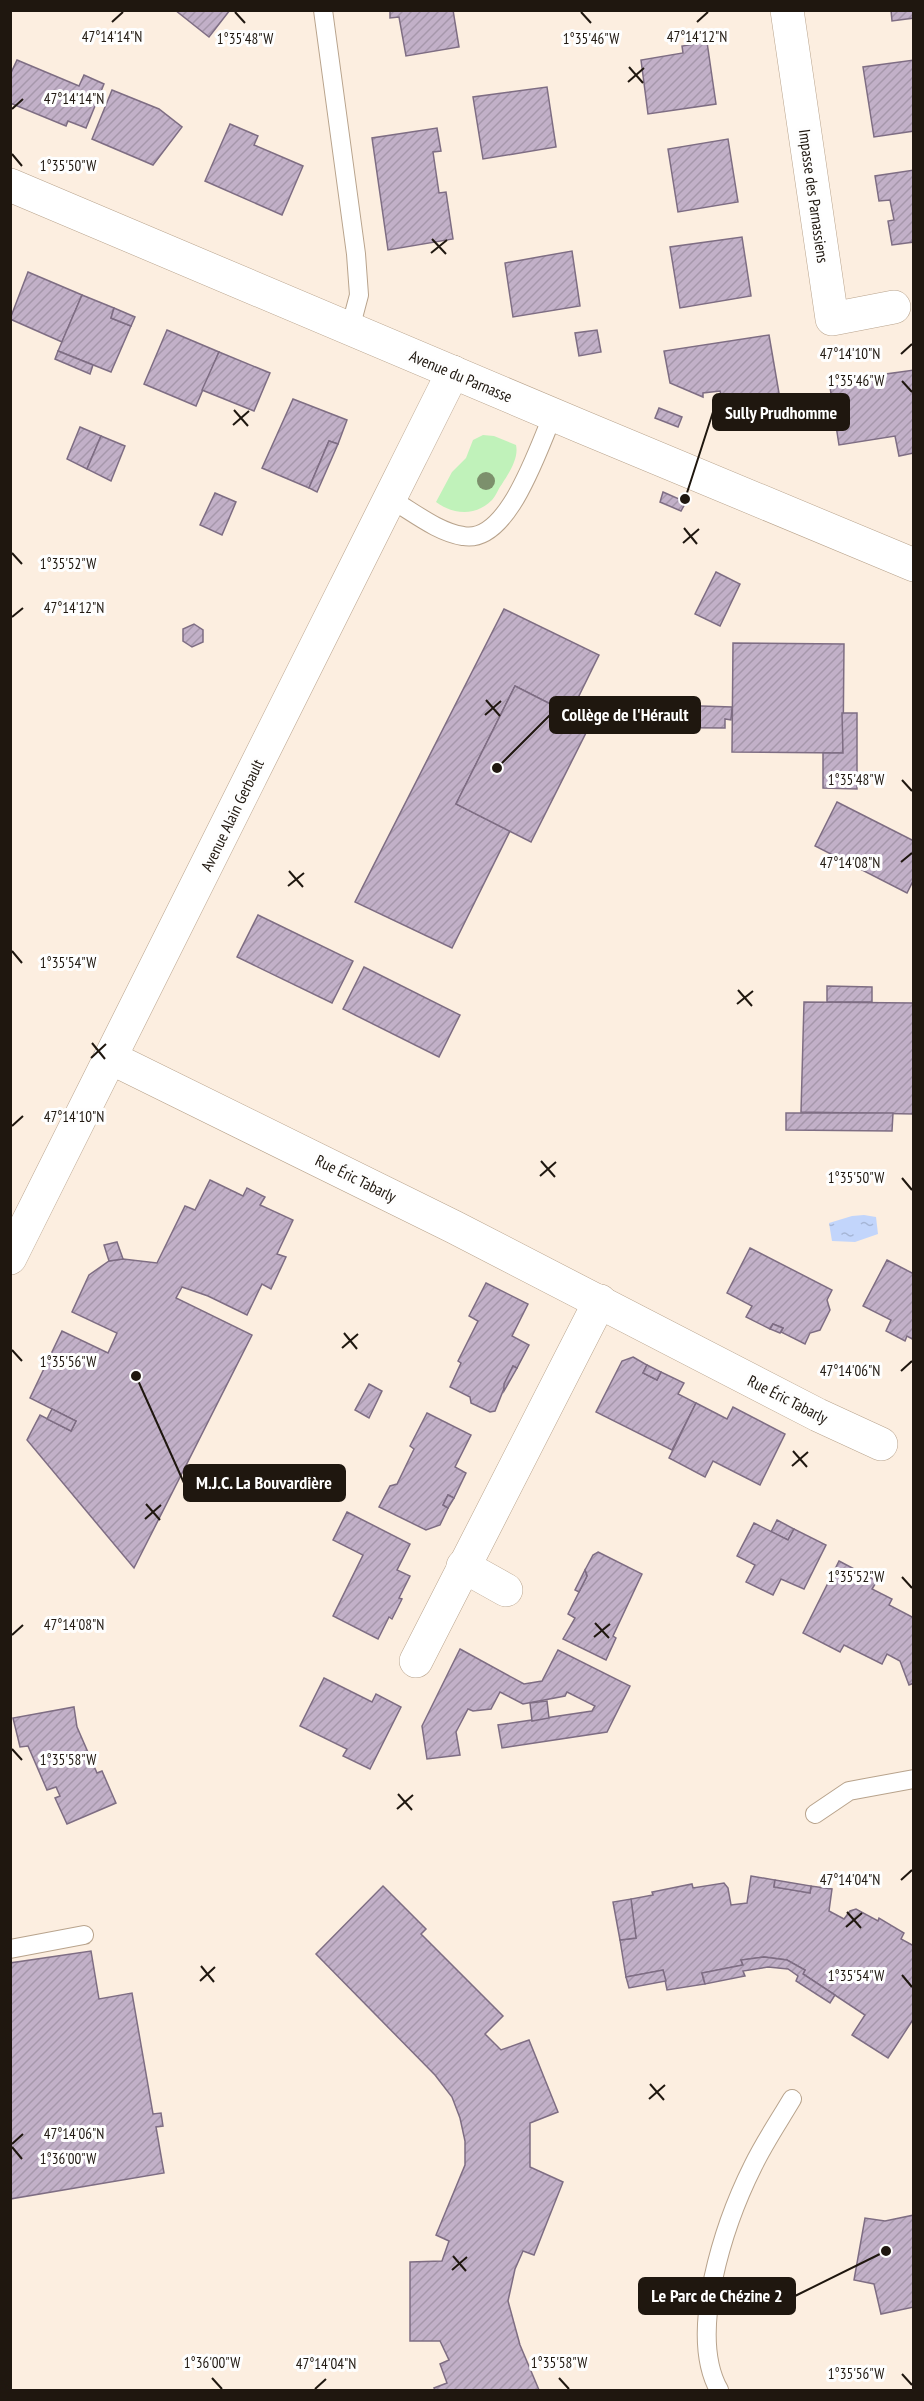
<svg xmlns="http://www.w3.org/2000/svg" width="924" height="2401" font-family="'PT Sans Narrow',sans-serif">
<defs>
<pattern id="water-ripples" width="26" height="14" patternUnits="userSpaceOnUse" patternTransform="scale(1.5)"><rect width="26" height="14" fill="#c2d5fb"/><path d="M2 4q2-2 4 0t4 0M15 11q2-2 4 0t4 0" fill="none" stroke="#a6b6d6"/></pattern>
<pattern id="building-hatch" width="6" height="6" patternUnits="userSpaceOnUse" patternTransform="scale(1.5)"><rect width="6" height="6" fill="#c2b0c8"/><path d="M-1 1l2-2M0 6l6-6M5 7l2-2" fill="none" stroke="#a697ab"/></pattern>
</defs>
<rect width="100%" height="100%" fill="#fceee0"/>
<!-- grass -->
<path fill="#c0f2ba" d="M483 435 494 436 516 445C519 458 509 473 502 484 498 489 496 496 492 500 477 516 453 515 436 502L452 472 466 458 473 440Z"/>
<!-- water -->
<polygon fill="url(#water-ripples)" points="864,1215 876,1217 878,1234 855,1242 832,1241 829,1223 852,1216"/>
<!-- building -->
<g fill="url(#building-hatch)" stroke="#7e6d83" stroke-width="1.5">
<polygon points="175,10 230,10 209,37"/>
<polygon points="390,10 453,10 459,47 406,56 399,17 390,18"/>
<polygon points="891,10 914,10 914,18 892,21"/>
<polygon points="707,42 716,104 648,114 641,60 683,53 682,46"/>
<polygon points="17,60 79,86 84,75 104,84 86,128 68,121 66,126 10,103 10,75"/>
<polygon points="914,60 914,131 874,137 863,67"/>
<polygon points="547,87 556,147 483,159 473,97"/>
<polygon points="112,90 159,109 182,127 153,165 92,139"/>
<polygon points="230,124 258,136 254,145 303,166 282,215 205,181"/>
<polygon points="437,128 441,151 433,152 439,193 446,192 453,239 388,250 372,138"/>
<polygon points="728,139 738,202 678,212 668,149"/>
<polygon points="914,170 914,242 892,245 888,221 894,220 890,200 879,201 875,176"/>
<polygon points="742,237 751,296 680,308 670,247"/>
<polygon points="572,251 580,306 513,317 505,263"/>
<polygon points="28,272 82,295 62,342 10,319"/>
<polygon points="82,295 114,308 111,318 131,326 111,372 58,351"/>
<polygon points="114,308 135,317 131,326 111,318"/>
<polygon points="167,330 219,352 196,406 144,384"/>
<polygon points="597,330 601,352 579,356 575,333"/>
<polygon points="769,335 781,405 743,411 723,402 720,391 703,393 703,397 670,383 664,351"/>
<polygon points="58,351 93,365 90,374 55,359"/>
<polygon points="219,352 270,373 254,411 202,390"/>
<polygon points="914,370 914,453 899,456 895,436 839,445 830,387 886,378 886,374"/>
<polygon points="293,399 347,420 338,444 329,441 309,488 262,468"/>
<polygon points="659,408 682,417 678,427 655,418"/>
<polygon points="80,427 101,436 87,469 67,459"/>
<polygon points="101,436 125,446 111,481 87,469"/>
<polygon points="329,441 338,444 317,492 309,488"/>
<polygon points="663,492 686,502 681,511 660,502"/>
<polygon points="215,493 236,502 222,535 200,525"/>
<polygon points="716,572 740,584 720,626 695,614"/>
<polygon points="504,609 599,655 570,714 515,686 456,804 510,831 452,948 355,902"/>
<polygon points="194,624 203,630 203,642 192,647 183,641 183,629"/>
<polygon points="733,643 844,644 843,753 732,752"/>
<polygon points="515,686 570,714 575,702 732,707 731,720 725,719 725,728 589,727 531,842 456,804"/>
<polygon points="842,713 857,713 857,789 823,788 823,753 843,753"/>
<polygon points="837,802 914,841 914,879 907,893 815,846"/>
<polygon points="258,915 353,961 332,1003 237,957"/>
<polygon points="364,967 460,1015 439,1057 343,1009"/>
<polygon points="827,986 872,987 872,1002 827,1002"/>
<polygon points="804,1002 914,1003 914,1114 801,1112"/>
<polygon points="786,1113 893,1113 892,1131 786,1130"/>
<polygon points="210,1180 243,1196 247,1188 265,1197 260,1205 293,1220 277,1254 286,1257 271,1289 262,1284 247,1315 208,1296 182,1287 176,1298 252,1335 134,1568 27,1440 40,1415 71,1431 76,1421 30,1398 62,1331 108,1353 117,1333 72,1312 89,1275 109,1261 123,1259 157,1263 185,1206 195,1210"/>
<polygon points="117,1242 123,1259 109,1261 104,1245"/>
<polygon points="750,1248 832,1290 827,1300 830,1310 820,1330 810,1333 805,1344 781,1332 783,1328 773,1324 770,1329 746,1317 752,1306 727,1293"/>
<polygon points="887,1260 914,1274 914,1340 907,1336 905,1341 886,1331 891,1320 863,1306"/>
<polygon points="486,1283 528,1304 512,1336 529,1345 517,1368 513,1366 495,1411 490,1412 471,1403 470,1397 450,1387 461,1363 458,1361 478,1321 469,1316"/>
<polygon points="773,1324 783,1328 780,1333 770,1329"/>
<polygon points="633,1357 647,1365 643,1373 657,1380 661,1372 684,1383 678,1394 696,1403 672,1450 596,1412 622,1361"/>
<polygon points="647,1365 661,1372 657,1380 643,1373"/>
<polygon points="513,1366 517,1368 504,1391 504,1384"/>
<polygon points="369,1384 382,1391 369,1418 355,1410"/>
<polygon points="696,1403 727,1419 733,1407 785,1434 760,1485 713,1461 705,1477 669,1458"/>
<polygon points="52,1409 76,1421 71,1431 47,1419"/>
<polygon points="427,1413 471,1435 455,1467 466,1473 454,1498 448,1495 443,1505 448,1508 440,1525 426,1530 379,1507 390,1486 397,1484 414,1449 410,1446"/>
<polygon points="448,1495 454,1498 448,1508 443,1505"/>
<polygon points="347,1512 410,1544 397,1570 410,1576 399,1598 402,1599 392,1619 389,1617 378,1639 333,1616 363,1555 333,1540"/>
<polygon points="777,1520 794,1529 788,1540 771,1532"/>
<polygon points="754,1523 788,1540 794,1529 826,1545 804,1589 781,1579 773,1595 746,1582 755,1565 737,1556"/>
<polygon points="598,1552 642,1574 613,1636 616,1638 606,1660 563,1639 575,1618 568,1614 587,1576 585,1570 593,1555"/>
<polygon points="839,1561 877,1581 872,1589 892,1599 889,1605 914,1618 914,1683 909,1685 900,1661 887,1654 882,1664 844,1645 840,1652 803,1633"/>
<polygon points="585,1570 587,1576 579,1592 575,1590"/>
<polygon points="460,1649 524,1684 542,1681 558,1650 630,1686 607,1732 502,1748 498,1725 592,1711 595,1706 567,1692 565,1696 523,1704 500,1692 491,1709 473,1711 468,1709 456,1732 460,1755 427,1759 422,1726"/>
<polygon points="324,1678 372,1702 376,1694 401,1707 370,1769 343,1756 347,1749 300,1726"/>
<polygon points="547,1701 549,1718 532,1721 530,1703"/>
<polygon points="74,1707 77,1727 97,1773 102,1771 116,1803 67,1824 55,1798 60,1796 56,1787 47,1790 28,1746 20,1747 13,1718"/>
<polygon points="751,1876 775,1880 774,1887 810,1893 811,1886 832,1889 829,1911 844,1919 850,1911 856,1909 878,1921 879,1918 904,1933 901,1939 914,1946 914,2018 888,2058 852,2035 865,2015 803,1974 805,1970 787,1960 764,1957 741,1960 743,1965 702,1973 705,1984 667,1990 663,1970 626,1977 620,1940 636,1938 631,1899 653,1895 652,1892 692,1884 693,1888 724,1883 728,1888 731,1905 747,1903"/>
<polygon points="775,1880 811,1886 810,1893 774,1887"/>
<polygon points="383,1886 426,1929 421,1934 503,2016 485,2034 501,2050 529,2040 558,2112 530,2123 530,2167 563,2182 534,2255 523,2251 515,2269 508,2301 520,2345 539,2390 435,2390 434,2388 447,2383 440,2364 449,2360 440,2341 410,2341 410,2262 442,2261 449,2241 436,2235 465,2165 465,2141 460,2118 452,2097 435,2075 316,1954"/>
<polygon points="631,1899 636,1938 620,1940 613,1902"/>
<polygon points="91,1951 99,1999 132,1993 153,2114 161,2113 163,2126 156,2127 164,2173 10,2199 10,1963"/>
<polygon points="764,1957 787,1960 805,1970 803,1974 835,1995 830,2003 796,1981 798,1976 788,1969 768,1967 743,1971 745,1976 705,1984 702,1973 743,1965 741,1960"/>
<polygon points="663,1970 666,1981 629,1988 626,1977"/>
<polygon points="914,2215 914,2307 881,2314 874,2284 854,2280 865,2218 885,2221"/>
</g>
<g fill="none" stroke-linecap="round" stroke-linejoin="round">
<!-- service casing -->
<g stroke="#b8a38c" stroke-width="20">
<g id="service">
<polyline points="323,10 356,254 359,295 350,329"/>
<path d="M389 498C412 511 437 532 463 536 508 545 538 448 553 415"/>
<polyline points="815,1814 849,1791 914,1779"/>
<polyline points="10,1949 84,1935"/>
<path d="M719 2390C687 2333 725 2222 753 2166 764 2143 779 2121 792 2099"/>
</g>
</g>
<!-- minor casing -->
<g stroke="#b8a38c" stroke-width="34">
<g id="minor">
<polyline points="787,10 832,319 894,307"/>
<polyline points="10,185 580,426 914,565"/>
<polyline points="111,1058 454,1227 818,1415 881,1444"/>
<polyline points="10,1258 453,372"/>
<polyline points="463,1566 506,1590"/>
<polyline points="416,1661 600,1301"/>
</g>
</g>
<!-- service -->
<use href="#service" stroke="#fff" stroke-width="18"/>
<!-- minor -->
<use href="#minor" stroke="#fff" stroke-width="33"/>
</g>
<!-- trees -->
<circle fill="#7c906c" cx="486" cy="481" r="9"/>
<!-- ticks -->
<path fill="none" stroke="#1f170f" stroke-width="2" d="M235 12 245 23M581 12 591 23M112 22 123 12M697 22 708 12M629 67 643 83M628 82 644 68M12 109 23 99M12 154 22 166M432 239 446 254M431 253 447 240M901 354 912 344M902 381 912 392M234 410 248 426M233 425 249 411M684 528 697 544M683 543 699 529M12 553 22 564M12 617 23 608M486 700 500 716M485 715 501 701M902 780 912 791M901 862 912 853M289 871 303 887M288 886 304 873M12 951 22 963M738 990 752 1006M737 1004 753 991M92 1043 105 1059M91 1058 106 1044M12 1126 23 1116M541 1161 555 1177M540 1176 556 1162M902 1178 912 1190M344 1333 357 1349M342 1348 358 1334M12 1350 22 1361M901 1371 912 1361M793 1451 807 1467M792 1466 808 1452M146 1504 160 1520M145 1519 161 1505M902 1577 912 1588M595 1623 609 1638M12 1635 23 1625M594 1637 610 1624M12 1749 22 1760M398 1794 412 1810M397 1809 413 1795M901 1880 912 1870M847 1912 861 1928M846 1927 862 1913M201 1966 214 1982M902 1975 912 1987M200 1981 215 1967M650 2084 664 2100M649 2099 665 2085M12 2144 23 2134M12 2147 22 2159M453 2256 466 2271M452 2270 467 2257M902 2374 912 2385M212 2378 222 2389M559 2378 569 2389M315 2389 326 2379"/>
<g text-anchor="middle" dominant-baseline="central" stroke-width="6" stroke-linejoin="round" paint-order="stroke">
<!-- street labels -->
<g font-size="16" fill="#1f170f" stroke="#fefefe">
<text transform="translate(814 196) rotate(82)">Impasse des Parnassiens</text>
<text transform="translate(461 376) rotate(23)">Avenue du Parnasse</text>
<text transform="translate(232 815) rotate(-64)">Avenue Alain Gerbault</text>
<text transform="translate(356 1178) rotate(26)">Rue Éric Tabarly</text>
<text transform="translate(788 1399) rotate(27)">Rue Éric Tabarly</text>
</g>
</g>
<g font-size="15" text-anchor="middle" fill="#1f170f" stroke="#fefefe" stroke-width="6" stroke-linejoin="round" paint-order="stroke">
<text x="112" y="42">47°14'14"N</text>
<text x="697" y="42">47°14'12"N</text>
<text x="591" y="44">1°35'46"W</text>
<text x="245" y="44">1°35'48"W</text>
<text x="74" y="104">47°14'14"N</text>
<text x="68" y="171">1°35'50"W</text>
<text x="850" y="359">47°14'10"N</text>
<text x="856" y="386">1°35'46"W</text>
<text x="68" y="569">1°35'52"W</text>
<text x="74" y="613">47°14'12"N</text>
<text x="856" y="785">1°35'48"W</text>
<text x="850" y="868">47°14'08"N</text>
<text x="68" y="968">1°35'54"W</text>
<text x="74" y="1122">47°14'10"N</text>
<text x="856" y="1183">1°35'50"W</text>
<text x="68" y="1367">1°35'56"W</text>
<text x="850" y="1376">47°14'06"N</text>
<text x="856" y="1582">1°35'52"W</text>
<text x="74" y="1630">47°14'08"N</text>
<text x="68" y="1765">1°35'58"W</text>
<text x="850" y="1885">47°14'04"N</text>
<text x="856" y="1981">1°35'54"W</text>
<text x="74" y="2139">47°14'06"N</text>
<text x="68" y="2164">1°36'00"W</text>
<text x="212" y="2368">1°36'00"W</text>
<text x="559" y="2368">1°35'58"W</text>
<text x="326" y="2369">47°14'04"N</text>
<text x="856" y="2379">1°35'56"W</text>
</g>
<!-- callouts -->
<path fill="none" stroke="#1f170f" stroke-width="2" d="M685 499L713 412M497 768L550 715M136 1376L184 1483M886 2251L795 2296"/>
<g fill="#1f170f" stroke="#fefefe" stroke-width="2">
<circle cx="685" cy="499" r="6"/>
<circle cx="497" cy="768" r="6"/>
<circle cx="136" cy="1376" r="6"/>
<circle cx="886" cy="2251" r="6"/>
</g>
<g fill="#1f170f" stroke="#1f170f" stroke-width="2">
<rect x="713" y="394" width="136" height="36" rx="6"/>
<rect x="550" y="697" width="150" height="36" rx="6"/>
<rect x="184" y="1465" width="161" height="36" rx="6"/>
<rect x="639" y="2278" width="156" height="36" rx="6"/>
</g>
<g font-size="18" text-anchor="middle" font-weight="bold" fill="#fff">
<text x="781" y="419">Sully Prudhomme</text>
<text x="625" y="721">Collège de l'Hérault</text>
<text x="264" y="1489">M.J.C. La Bouvardière</text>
<text x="717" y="2302">Le Parc de Chézine 2</text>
</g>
<!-- border -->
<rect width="924" height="2401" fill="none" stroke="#1f170f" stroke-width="24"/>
</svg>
